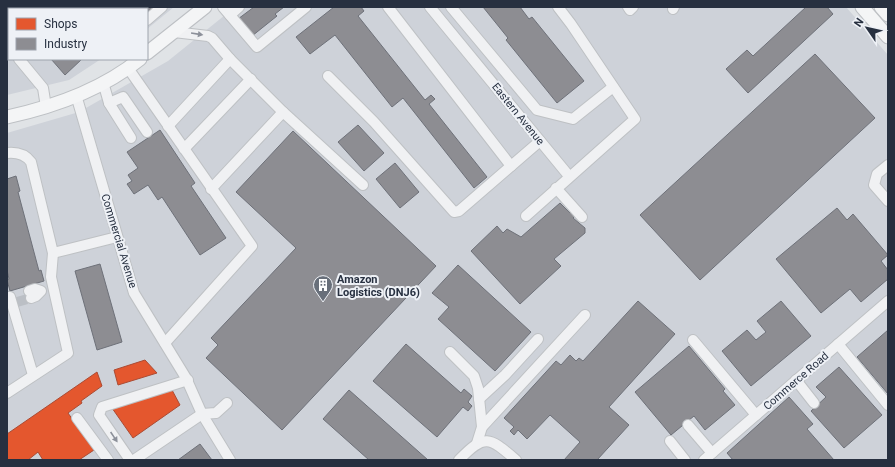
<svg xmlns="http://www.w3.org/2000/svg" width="895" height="467" font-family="Roboto,sans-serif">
<rect width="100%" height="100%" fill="#e0e3e6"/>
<!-- built -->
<g fill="#ced2d9">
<polygon points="7,7 174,7 147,29 147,9 9,9 9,59 101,59 69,80 7,95"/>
<polygon points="235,7 846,7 888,55 888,460 7,460 7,133 79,112 168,61"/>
</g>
<!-- shops -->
<g fill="#e4572e" stroke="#ab4b33">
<polygon points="145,360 157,373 118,385 114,370"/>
<polygon points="97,372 102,386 81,401 82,403 68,413 94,450 79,460 43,460 38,452 28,460 7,460 7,434"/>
<polygon points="172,390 180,405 133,438 112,408"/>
</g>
<!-- industry -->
<g fill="#8d8d92" stroke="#6e7179">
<polygon points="11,7 89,7 90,9 9,9 9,11 8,10"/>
<polygon points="109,7 155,7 147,15 147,9 111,9"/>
<polygon points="254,7 284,7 275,14 277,16 252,36 238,19"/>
<polygon points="334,7 361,7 364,11 358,16 425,100 431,95 435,99 429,104 487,177 474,188 403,98 392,107 335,35 310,54 296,37"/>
<polygon points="483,7 520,7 529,19 532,17 584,81 557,103 506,40 508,38"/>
<polygon points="806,7 827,7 833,14 748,93 726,69 747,50 753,56"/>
<polygon points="815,54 875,118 700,280 640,215"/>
<polygon points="51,59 82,59 65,75"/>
<polygon points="358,125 384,153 364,171 338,142"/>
<polygon points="160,130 195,183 191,186 226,238 200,255 162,197 158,200 148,185 134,194 127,184 132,181 128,175 138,168 127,152"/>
<polygon points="293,131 436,266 282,430 206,358 218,345 211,338 296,248 236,192"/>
<polygon points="395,163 419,192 400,208 376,179"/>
<polygon points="16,176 20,191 18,192 39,271 41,270 44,281 10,291 7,280 9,279 7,270 7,179"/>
<polygon points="560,203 570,213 572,211 576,215 573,218 585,228 585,233 554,259 561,266 520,304 471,251 497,226 503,233 507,229 521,237"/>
<polygon points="837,208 847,220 853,214 888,255 881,261 888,270 888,279 861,302 850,289 821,313 776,259"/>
<polygon points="100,264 122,342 97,350 75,271"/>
<polygon points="458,265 531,332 495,371 438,319 449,307 432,293"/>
<polygon points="638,301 675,334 609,407 629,425 597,460 564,460 580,442 550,415 527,439 518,430 514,435 510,431 514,427 504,418 556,361 561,365 570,355 576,361 579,358 583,361"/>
<polygon points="781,301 811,336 751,386 722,351 747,330 756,340 766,332 757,321"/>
<polygon points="888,330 888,394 857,357"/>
<polygon points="406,344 461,393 464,389 472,396 468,402 472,406 468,411 463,407 437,437 373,381"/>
<polygon points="689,346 725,389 723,391 735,405 705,430 694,416 671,435 635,392"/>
<polygon points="839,367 882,415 844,448 811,411 826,397 816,387"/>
<polygon points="349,390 428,460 369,460 323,419"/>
<polygon points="789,397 813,424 807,429 834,460 733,460 727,453"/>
<polygon points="200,444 212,460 178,460"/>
</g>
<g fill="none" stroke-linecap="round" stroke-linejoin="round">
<!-- minor-tunnel -->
<polyline stroke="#bbbfc5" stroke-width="10" stroke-dasharray="10 5" stroke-linecap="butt" points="17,302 31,298"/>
<!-- minor casing -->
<g stroke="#bec1c4" stroke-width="12">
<g id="minor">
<polyline points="98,7 99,9"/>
<polyline points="223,7 257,47 306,7"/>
<polyline points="388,7 511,166"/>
<polyline points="430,7 569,176"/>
<polyline points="451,7 537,110 573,119 613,87"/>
<polyline points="628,7 630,10 633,7"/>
<polyline points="673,9 674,7"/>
<polyline points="230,15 239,7"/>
<polyline points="147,20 162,7"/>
<polyline points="174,32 208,36 212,38 230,59"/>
<polyline points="7,45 9,47"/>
<polyline points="19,59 43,88 46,107"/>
<polyline points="128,68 252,246 165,343"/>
<polyline points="328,76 374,122 454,212 459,211 540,141"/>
<polyline points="103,82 109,103 131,138"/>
<polyline points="76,95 134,293 186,378 202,414 230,460"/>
<polyline points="109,103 123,97 147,132"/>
<polyline points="283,112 363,185"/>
<polyline points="168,126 230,59 283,112 211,189"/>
<polyline points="184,149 251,79"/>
<path d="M7 153C17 152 25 154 31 162L53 253 117 237"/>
<polyline points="888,165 877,174 874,185 888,201"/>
<polyline points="556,188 582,217"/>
<polyline points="526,216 635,119 571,24 558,7"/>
<polyline points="29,291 35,289 41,291 36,296 31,298"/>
<polyline points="7,297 10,297 33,375"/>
<polyline points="693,340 756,415"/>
<polyline points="838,344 888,405"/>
<polyline points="450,352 474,376 478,388 482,427"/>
<polyline points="796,380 814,403"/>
<polyline points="7,393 68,353 51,277 53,253"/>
<polyline points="479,399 505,375 538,339"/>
<polyline points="77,418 108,460"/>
<polyline points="688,425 712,453"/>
<polyline points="670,441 685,460"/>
<polyline points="477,443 482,427 585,315"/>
<polyline points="130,460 99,415 102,407 188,380"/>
<polyline points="134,460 202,414 216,413 227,403"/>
<path d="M459 460C485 433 489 437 516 460"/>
<polyline points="704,460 888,301"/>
</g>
</g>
<!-- major casing -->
<g stroke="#bdc0c4" stroke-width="15">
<g id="major">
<polyline points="862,7 888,37"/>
<polyline points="881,7 888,15"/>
<polyline points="147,53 205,7"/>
<path d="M7 117C53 107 103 89 140 59"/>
</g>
</g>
<!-- minor -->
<use href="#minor" stroke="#f0f1f3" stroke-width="10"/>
<!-- major -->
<use href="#major" stroke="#f4f5f6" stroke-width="13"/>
</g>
<!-- one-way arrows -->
<defs><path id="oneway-solid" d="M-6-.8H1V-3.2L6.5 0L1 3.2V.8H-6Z"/></defs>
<g fill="#8c909a">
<use href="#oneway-solid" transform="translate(197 34) rotate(9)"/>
<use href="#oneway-solid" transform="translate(114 437) rotate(56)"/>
</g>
<!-- icons -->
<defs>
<g id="building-pin" transform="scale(1)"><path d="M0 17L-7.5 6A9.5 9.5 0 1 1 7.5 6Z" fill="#686f7a" stroke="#eef1f6"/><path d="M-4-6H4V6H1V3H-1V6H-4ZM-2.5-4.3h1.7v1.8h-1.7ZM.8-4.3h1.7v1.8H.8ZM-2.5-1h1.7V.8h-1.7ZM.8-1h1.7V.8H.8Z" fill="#fff"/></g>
</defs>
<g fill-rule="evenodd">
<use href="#building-pin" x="323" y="285"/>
</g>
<g text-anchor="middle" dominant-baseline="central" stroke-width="4" stroke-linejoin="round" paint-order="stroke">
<!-- street labels -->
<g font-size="11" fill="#273040" stroke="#eef1f6">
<text transform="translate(518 114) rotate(51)">Eastern Avenue</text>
<text transform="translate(119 241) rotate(73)">Commercial Avenue</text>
<text transform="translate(796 381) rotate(-41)">Commerce Road</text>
</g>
<!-- poi labels -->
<g font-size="11" font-weight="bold" fill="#273040" stroke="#eef1f6" text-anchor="start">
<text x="337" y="279">Amazon<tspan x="337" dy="13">Logistics (DNJ6)</tspan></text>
</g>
</g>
<!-- border -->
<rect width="895" height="467" fill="none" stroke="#273040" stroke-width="16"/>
<!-- legend -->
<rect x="8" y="8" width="140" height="52" fill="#eef1f6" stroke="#9ea4ad"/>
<rect x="16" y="18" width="20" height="12" fill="#e4572e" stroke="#9ea4ad"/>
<text x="44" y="28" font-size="12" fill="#273040">Shops</text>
<rect x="16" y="38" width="20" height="12" fill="#8d8d92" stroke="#9ea4ad"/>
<text x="44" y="48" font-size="12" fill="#273040">Industry</text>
<!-- north arrow -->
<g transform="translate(867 28) rotate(304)" stroke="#eef1f6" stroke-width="3" paint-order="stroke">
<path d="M0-3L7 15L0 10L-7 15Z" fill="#273040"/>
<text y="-6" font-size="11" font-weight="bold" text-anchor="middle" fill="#273040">N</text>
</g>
</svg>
